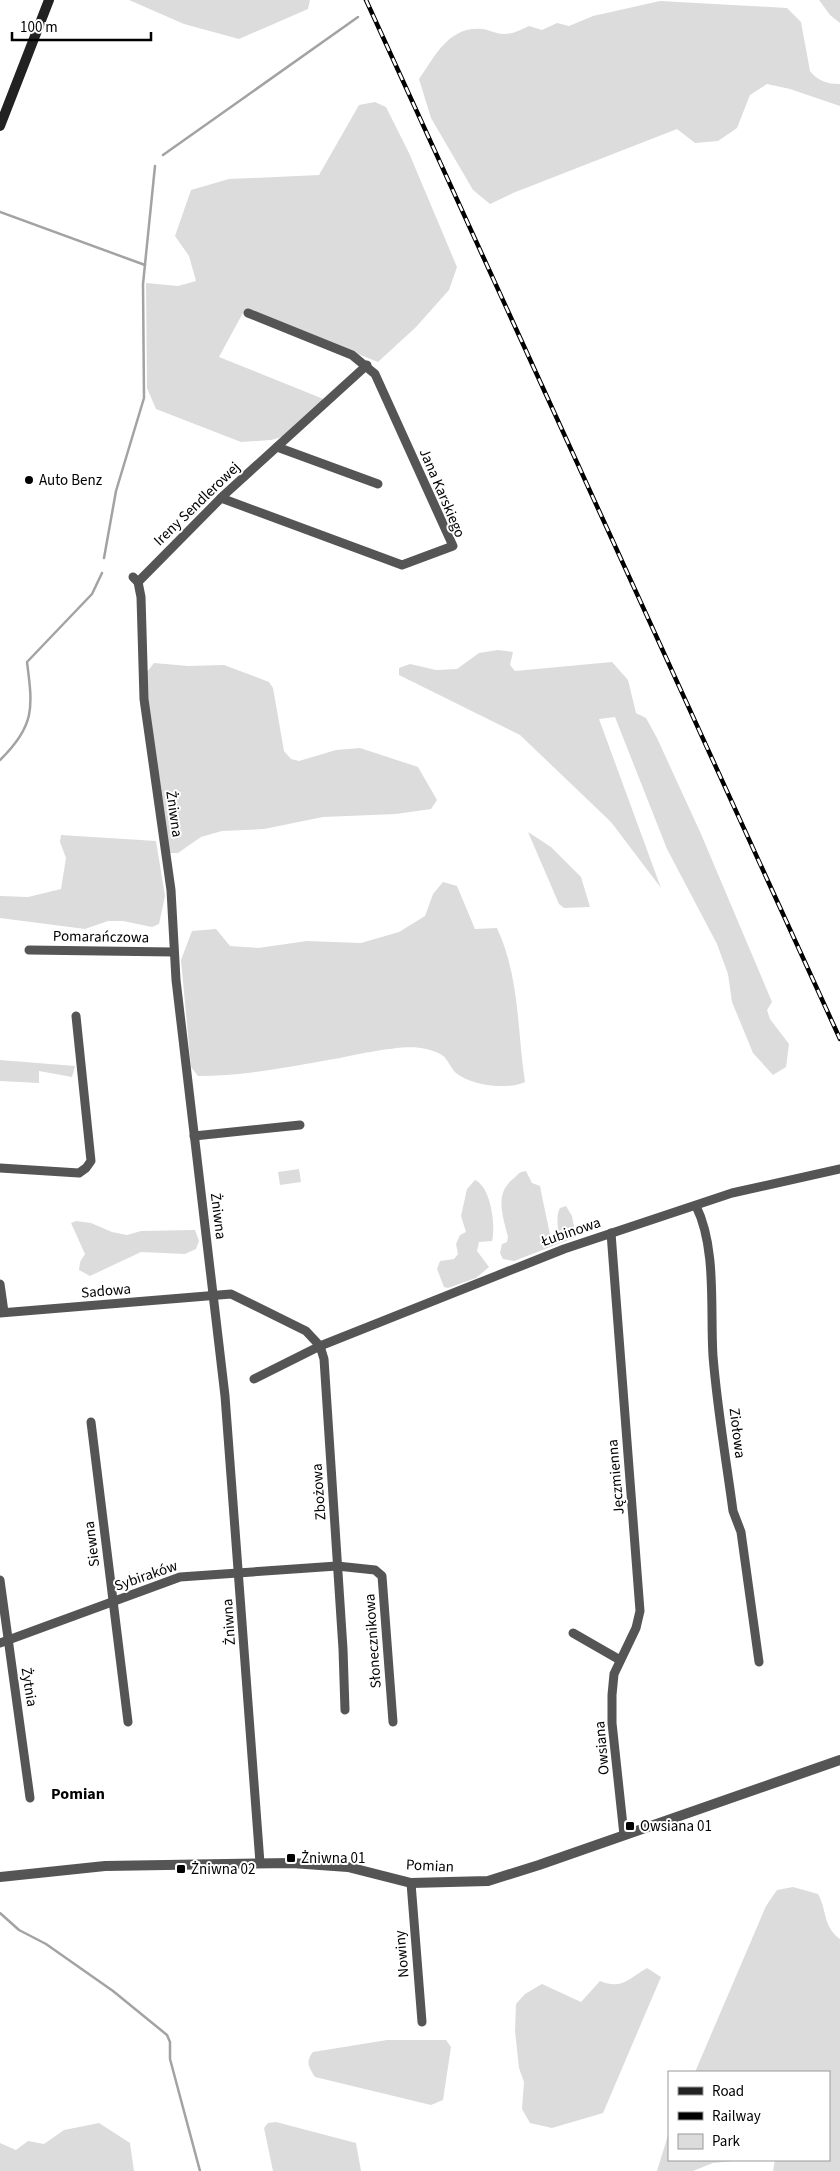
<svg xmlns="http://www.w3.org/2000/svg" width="840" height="2171" font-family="'Source Sans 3',sans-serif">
<rect width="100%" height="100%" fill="#fff"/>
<!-- green -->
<g fill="#dcdcdc">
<polygon points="129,0 310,0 308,9 239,39 184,24"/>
<polygon points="819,0 840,0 840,23 830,15"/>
<path d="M660 1 787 8 801 22 810 71C818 81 827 84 840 84V106L790 89 767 84 750 95 737 128 718 141 695 143 677 129 513 193 490 204 473 190 431 118 419 79C435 57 448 26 482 29 487 29 492 32 497 33 510 36 518 31 529 26L542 30 557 23 569 26 593 16Z"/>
<polygon points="375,102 386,107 409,153 457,267 449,290 416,327 378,362 245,309 219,357 326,400 296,433 271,440 241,442 156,409 147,388 146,283 178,286 196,281 189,256 175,236 191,190 229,179 319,175 359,105"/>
<polygon points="498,650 513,652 510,665 515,671 612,662 628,680 636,713 646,718 657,738 701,834 772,1002 767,1010 770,1019 789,1044 786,1067 773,1075 753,1053 732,1002 728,974 717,944 667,849 615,717 599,719 661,888 611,822 520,735 399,675 399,668 410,664 436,670 457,669 479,653"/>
<polygon points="154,663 188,666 224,665 269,682 273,688 284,751 291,759 299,761 336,750 360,748 418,767 437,800 431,809 396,814 323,817 264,829 222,831 201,837 178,853 168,853 148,699 147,672"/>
<polygon points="528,832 551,847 581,877 590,907 564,908 559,904"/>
<polygon points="61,835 156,841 165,896 159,924 152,927 123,921 108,921 85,929 0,918 0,896 28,897 61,889 66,858 60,842"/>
<path d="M443 882 457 886 475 929 497 928C520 978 517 1030 525 1082 509 1090 471 1086 456 1073 451 1069 448 1059 442 1055 438 1052 427 1049 421 1048 402 1044 355 1055 334 1059 290 1067 243 1076 198 1076L191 1067 181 960 192 931 216 929 230 946 258 948 307 941 361 943 399 932 425 916 433 894Z"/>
<polygon points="0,1060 75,1066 72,1077 39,1071 39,1083 0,1081"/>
<polygon points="299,1169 301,1182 280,1185 278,1172"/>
<path d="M526 1171 532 1183 540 1186C543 1203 547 1218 550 1235L556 1238C561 1230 554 1219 560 1208L566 1206 572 1216 576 1237 514 1261 503 1259 500 1253 502 1244 507 1242 508 1237C503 1216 494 1194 513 1179 519 1174 518 1172 526 1171Z"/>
<path d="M475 1180C491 1187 496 1226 492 1241L479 1242 477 1251 489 1267 476 1278 448 1288 444 1287 437 1269 440 1261 454 1259 458 1254 456 1244 460 1235 466 1232 461 1216 467 1189Z"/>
<polygon points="76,1221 91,1223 112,1232 127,1235 141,1231 195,1230 199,1241 196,1249 185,1254 141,1252 90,1276 79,1270 80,1262 85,1254 71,1223"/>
<path d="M793 1887 818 1894C827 1910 823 1927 840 1939V2171H773L775 2160H829V2072H695L766 1906 777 1890Z"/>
<path d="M647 1968 661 1977 603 2113 552 2128 530 2123 522 2109 524 2082 519 2068 515 2031 516 2004 525 1994 542 1984 581 2002 600 1981C622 1990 628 1979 647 1968Z"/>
<path d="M387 2040H446L451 2047 443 2100 431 2105 315 2077C309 2067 305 2062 313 2052Z"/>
<polygon points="276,2122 356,2143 361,2171 273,2171 264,2128 268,2123"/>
<polygon points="99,2123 130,2143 134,2171 0,2171 0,2143 16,2150 28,2141 44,2144 64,2130"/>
<polygon points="669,2132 669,2160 742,2160 713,2163 693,2171 657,2171"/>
</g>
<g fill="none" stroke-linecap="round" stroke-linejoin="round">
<!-- stream -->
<g stroke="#a3a3a3" stroke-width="2.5">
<polyline points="163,155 358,17"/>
<polyline points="0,212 145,265"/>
<polyline points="104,558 116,491 144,398 143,284 155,166"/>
<path d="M0 760C35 726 33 708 27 662L92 594 102 573"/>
<polyline points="0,1913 19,1930 46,1944 113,1991 167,2035 170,2042 170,2059 200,2171"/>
</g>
<!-- minor -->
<g stroke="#555" stroke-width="9">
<polyline points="277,447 378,484"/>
<polyline points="221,498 402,565 453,546 375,374 352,355 248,313"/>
<polyline points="133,577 138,582 141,597 144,699 171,890 176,980 225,1396 260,1863"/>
<polyline points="138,582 224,495 367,365"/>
<polyline points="29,950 173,952"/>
<polyline points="194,1136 300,1125"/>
<polyline points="0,1168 79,1173 86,1168 91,1161 76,1016"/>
<path d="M696 1206C717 1248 710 1310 713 1356 717 1407 726 1459 733 1511L741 1532 759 1662"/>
<polyline points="611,1233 640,1611 636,1628 614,1674 612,1695 612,1723 624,1835"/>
<polyline points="0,1284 4,1312"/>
<polyline points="0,1313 231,1294 306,1331 320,1346 564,1249 732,1193 840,1169"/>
<polyline points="254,1379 320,1346 324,1359 343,1649 345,1710"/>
<polyline points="91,1422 128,1722"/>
<polyline points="0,1580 30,1798"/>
<polyline points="573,1633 620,1660"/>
<polyline points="0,1643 180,1577 337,1566 375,1570 382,1576 393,1722"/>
<polyline points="411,1883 422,2022"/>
</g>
<!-- tertiary -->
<polyline stroke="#555" stroke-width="10" points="0,1877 105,1866 292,1863 348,1867 411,1883 488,1881 539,1865 840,1760"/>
<!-- secondary -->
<polyline stroke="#222" stroke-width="10" points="0,126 49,0"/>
<!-- rail casing -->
<g stroke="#000" stroke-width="4.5">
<polyline id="rail" points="366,0 840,1039"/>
</g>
<!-- rail -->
<use href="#rail" stroke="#fff" stroke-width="2.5" stroke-dasharray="8" stroke-linecap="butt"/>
</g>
<!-- markers -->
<g fill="#000" stroke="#fff" stroke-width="2">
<circle cx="29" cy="480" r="5"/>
<rect x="625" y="1821" width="10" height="10" rx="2.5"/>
<rect x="286" y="1853" width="10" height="10" rx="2.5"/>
<rect x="176" y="1864" width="10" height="10" rx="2.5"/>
</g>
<g text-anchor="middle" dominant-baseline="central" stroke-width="4" stroke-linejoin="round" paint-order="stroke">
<!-- poi labels -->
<g font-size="15" fill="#000" stroke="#fff" text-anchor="start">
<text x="39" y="480">Auto Benz</text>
<text x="640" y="1826">Owsiana 01</text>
<text x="301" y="1858">Żniwna 01</text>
<text x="191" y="1869">Żniwna 02</text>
</g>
<!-- street labels -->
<g font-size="15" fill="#000" stroke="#fff">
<text transform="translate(442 493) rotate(67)">Jana Karskiego</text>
<text transform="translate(197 504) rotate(-44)">Ireny Sendlerowej</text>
<text transform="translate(174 814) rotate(82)">Żniwna</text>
<text transform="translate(101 937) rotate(1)">Pomarańczowa</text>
<text transform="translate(218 1216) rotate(83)">Żniwna</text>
<text transform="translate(571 1232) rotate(-19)">Łubinowa</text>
<text transform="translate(106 1291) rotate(-5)">Sadowa</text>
<text transform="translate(737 1433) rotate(83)">Ziołowa</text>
<text transform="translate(616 1477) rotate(-95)">Jęczmienna</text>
<text transform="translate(319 1492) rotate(-94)">Zbożowa</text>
<text transform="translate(92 1544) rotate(-97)">Siewna</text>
<text transform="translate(146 1576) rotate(-19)">Sybiraków</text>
<text transform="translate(229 1622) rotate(-94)">Żniwna</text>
<text transform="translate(373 1641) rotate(-94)">Słonecznikowa</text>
<text transform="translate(29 1687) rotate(81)">Żytnia</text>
<text transform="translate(602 1748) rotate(-95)">Owsiana</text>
<text transform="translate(430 1866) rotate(3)">Pomian</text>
<text transform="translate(402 1954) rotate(-95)">Nowiny</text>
</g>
<!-- neighbourhood labels -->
<g font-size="16" font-weight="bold" fill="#000" stroke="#fff">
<text x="78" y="1794">Pomian</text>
</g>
</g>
<!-- legend -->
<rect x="668" y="2071" width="162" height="90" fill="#ffffff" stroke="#999999"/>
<rect x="678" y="2087" width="25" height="8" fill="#222222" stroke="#999999"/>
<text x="712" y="2096" font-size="15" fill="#000000">Road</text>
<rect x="678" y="2112" width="25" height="8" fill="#000000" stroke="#999999"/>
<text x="712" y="2121" font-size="15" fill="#000000">Railway</text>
<rect x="678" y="2134" width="25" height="15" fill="#dcdcdc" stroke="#999999"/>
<text x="712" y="2146" font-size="15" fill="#000000">Park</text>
<!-- scale -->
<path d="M12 32v8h139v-8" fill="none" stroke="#000000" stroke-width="2.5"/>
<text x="20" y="32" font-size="15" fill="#000000" stroke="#ffffff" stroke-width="4" paint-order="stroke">100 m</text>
</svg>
